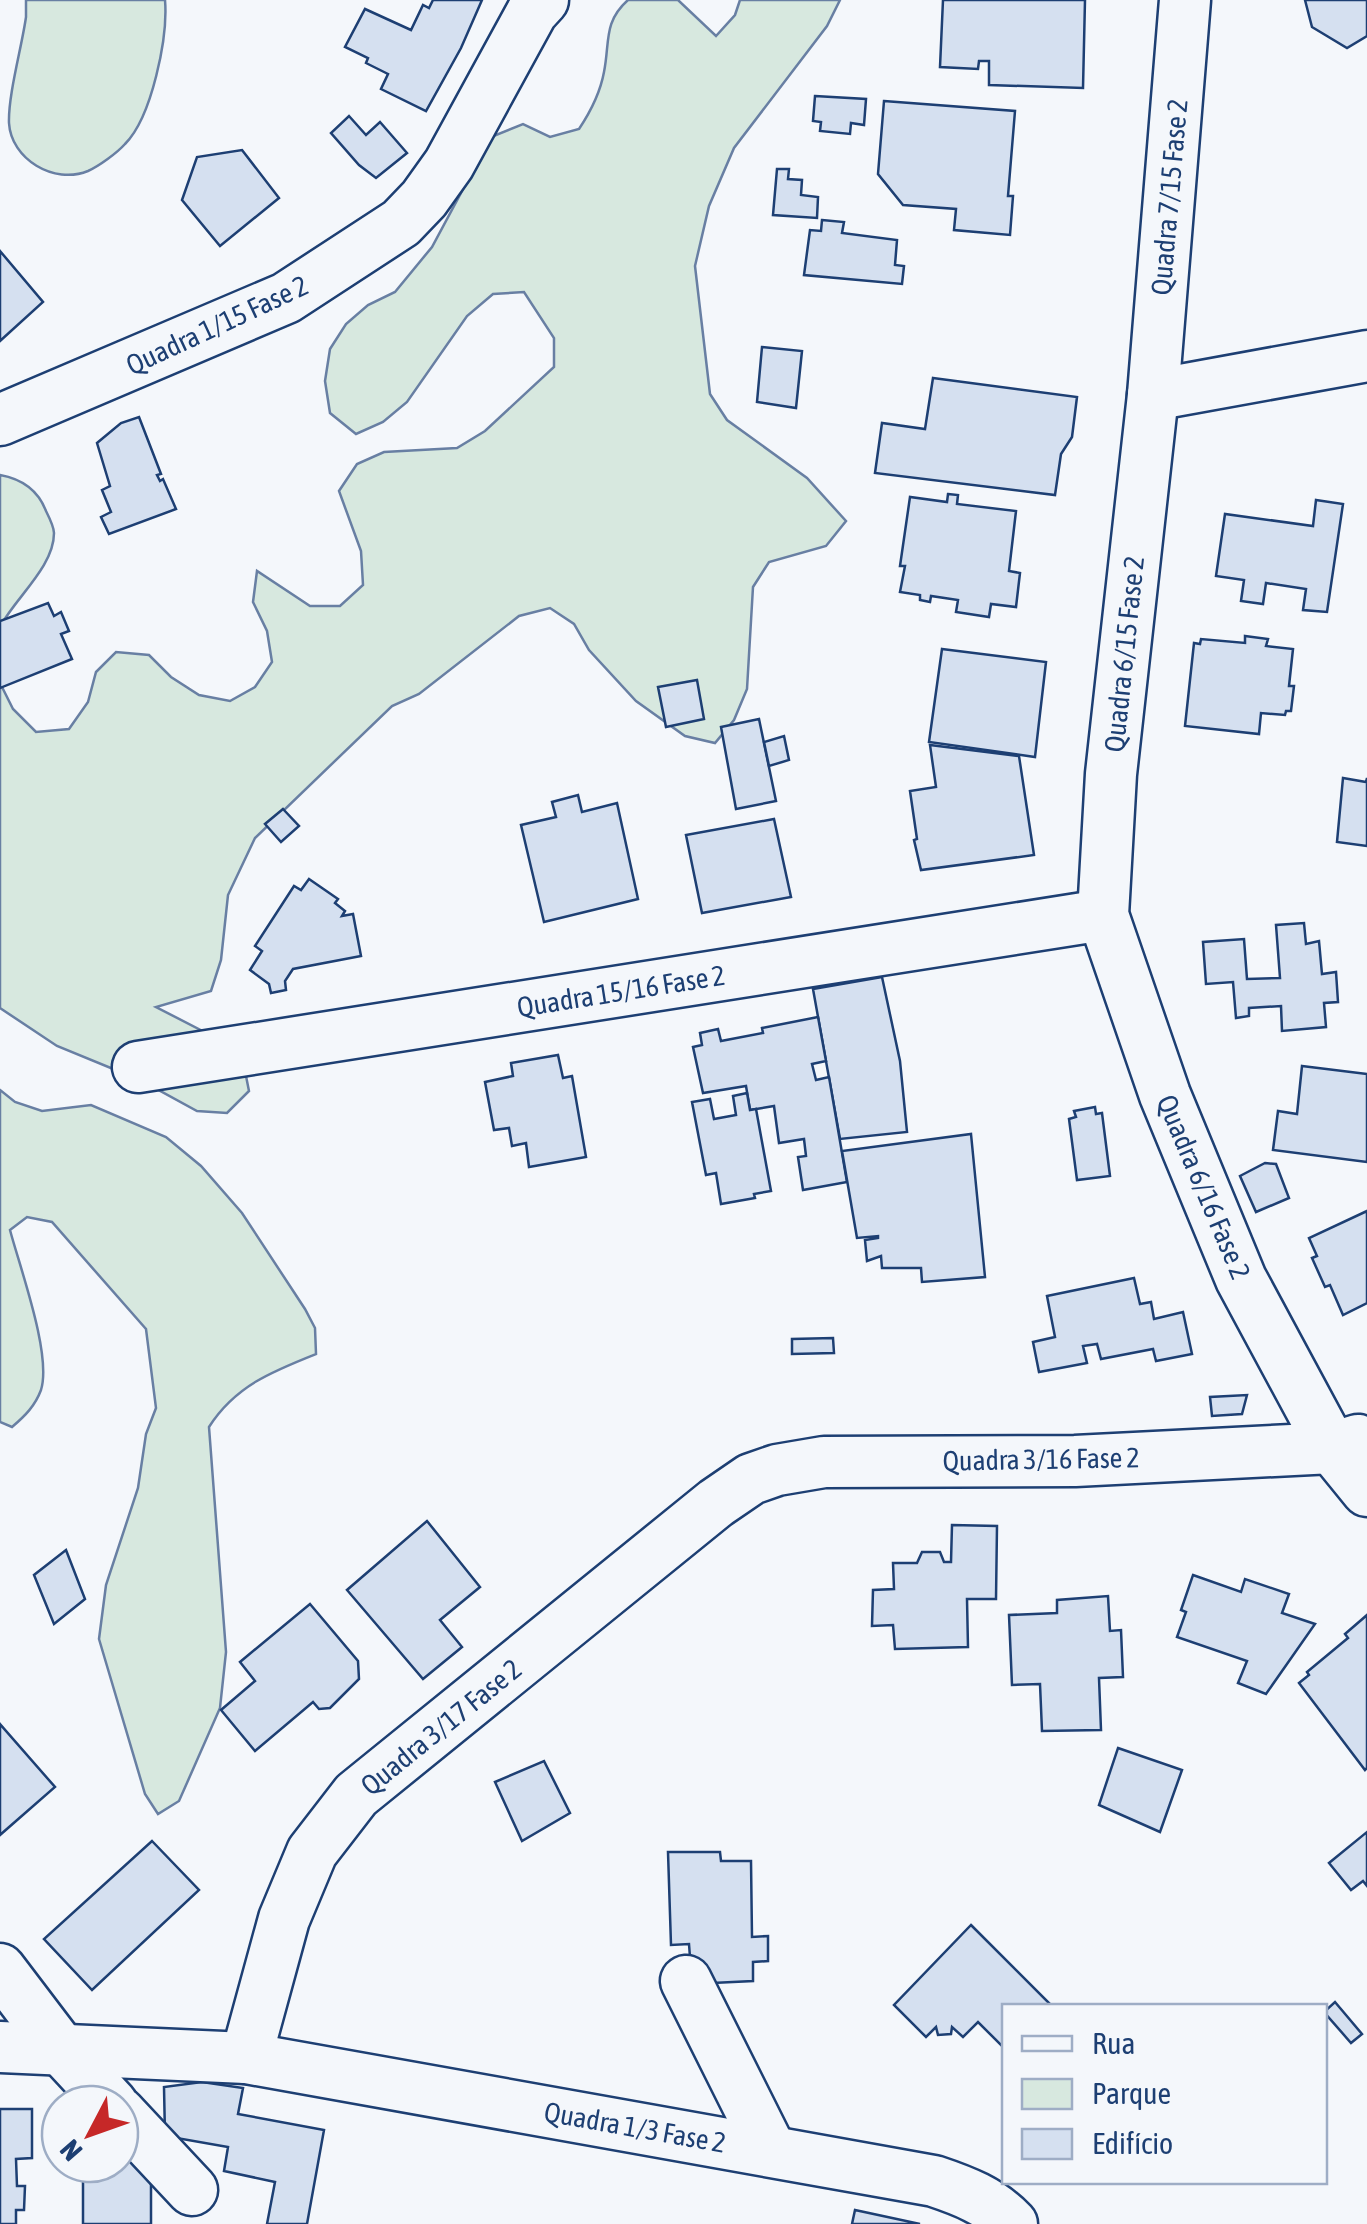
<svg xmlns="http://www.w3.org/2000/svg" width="1367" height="2224" font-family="'Asap Condensed',sans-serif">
<rect width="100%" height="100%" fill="#f4f7fb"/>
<!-- green -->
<g fill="#d7e8df" stroke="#687fa3" stroke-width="2.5">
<path d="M26 0H165C168 37 152 117 125 144 117 153 99 166 88 171 54 185 11 159 9 123 8 95 22 46 26 17Z"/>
<path d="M628 0H678L716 36 735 15 740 0H840L827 26 734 148 709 206 695 266 710 394 727 420 807 478 846 521 826 546 769 562 753 587 747 689 734 720 715 743 685 736 636 701 589 650 574 624 550 608 519 616 419 694 392 706 255 838 228 895 221 960 211 991 156 1007 216 1038 243 1061 249 1091 227 1113 197 1111 140 1080 57 1046 0 1008V683L13 709 36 732 69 729 88 702 96 672 116 652 149 655 171 677 199 695 230 701 255 687 272 662 267 631 253 602 257 571 310 606H340L363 585 361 551 339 491 357 464 384 452 457 448 485 431 554 367V338L524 292 493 294 467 316 407 402 383 422 356 434 330 413 325 381 330 349 346 324 368 305 395 292 432 247 491 137 523 124 550 137 579 129C591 111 600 94 604 72 610 43 603 22 628 0Z"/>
<path d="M0 475C22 479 38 490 46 511 49 517 54 527 54 533 54 567 15 598 0 627Z"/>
<path d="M0 1090 15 1102 42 1111 91 1105 166 1137 201 1166 242 1213 305 1309 315 1328 316 1354C273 1371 235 1386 209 1427L226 1652 220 1708 179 1801 158 1814 145 1794 99 1639 106 1585 138 1488 146 1434 156 1408 146 1329 52 1222 27 1217 10 1230C20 1268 52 1355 41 1390 35 1406 25 1416 12 1427L0 1422Z"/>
</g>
<!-- building -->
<g fill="#d5e0f0" stroke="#1d3f73" stroke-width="2.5">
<polygon points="433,0 482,0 461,48 426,111 381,89 388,74 366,63 368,58 345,47 365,9 411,30 423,5 429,8"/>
<polygon points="943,0 1085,0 1083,88 989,85 989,61 979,61 978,69 940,67"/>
<polygon points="1305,0 1367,0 1367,36 1347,48 1312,27"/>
<polygon points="815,96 866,99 864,125 851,123 850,134 820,131 821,122 813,121"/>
<polygon points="884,101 1015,111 1008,196 1013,196 1010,235 954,230 956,209 903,205 878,174"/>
<polygon points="349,116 366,135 380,122 407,153 376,178 359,165 331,133"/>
<polygon points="242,150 279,198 220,246 182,200 197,157"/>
<polygon points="777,169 789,169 788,179 802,180 801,195 818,197 817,218 773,215"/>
<polygon points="822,220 844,222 842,233 897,240 895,265 904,266 902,284 804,275 810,230 821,231"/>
<polygon points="0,251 43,302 0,341"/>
<polygon points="762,347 802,351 796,408 757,402"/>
<polygon points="933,378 1077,397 1072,437 1061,454 1055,495 875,473 882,423 925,429"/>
<polygon points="139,417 161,474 157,475 160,481 163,479 176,509 109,534 101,517 111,512 102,490 110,486 97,443 121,423"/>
<polygon points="948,494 958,495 957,504 1016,511 1009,571 1020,573 1016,607 991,604 989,617 956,612 958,600 931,596 930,602 920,600 920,595 900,592 905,566 900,566 910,497 947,502"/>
<polygon points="1316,500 1343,504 1327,612 1303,610 1306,589 1266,583 1263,604 1241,601 1244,580 1216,576 1225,514 1313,526"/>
<polygon points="48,603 54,616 61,612 69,631 61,634 72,659 0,688 0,621"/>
<polygon points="1245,636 1268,639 1266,646 1293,649 1289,686 1294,686 1291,711 1286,711 1285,715 1261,713 1259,734 1185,726 1194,643 1200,644 1201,639 1245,643"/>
<polygon points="942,649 1046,662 1035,757 929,742"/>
<polygon points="697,680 704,719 666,727 658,687"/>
<polygon points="759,719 776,801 736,809 721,727"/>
<polygon points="784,736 789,760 769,766 764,742"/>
<polygon points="930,745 1019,756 1034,855 921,870 914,840 917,839 910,791 936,787"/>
<polygon points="1367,778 1367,846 1337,842 1343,778 1366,782"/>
<polygon points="578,795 582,812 617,803 638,899 544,922 521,825 556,817 552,802"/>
<polygon points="283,809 299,826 281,842 265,824"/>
<polygon points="774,819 791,897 702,913 686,835"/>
<polygon points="309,879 338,899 335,903 345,911 342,916 353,914 361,956 293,969 285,981 286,990 271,993 269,984 250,970 262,951 255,946 294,886 301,890"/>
<polygon points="1304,923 1306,944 1319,941 1322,974 1336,972 1338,1002 1324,1003 1326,1027 1282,1031 1281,1006 1249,1008 1249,1016 1236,1018 1233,982 1206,984 1203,942 1244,939 1247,979 1280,978 1276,925"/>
<polygon points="882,977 900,1061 907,1132 840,1139 813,989"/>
<polygon points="818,1017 826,1061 812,1064 816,1080 829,1077 847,1182 803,1190 798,1157 806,1156 804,1139 779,1143 774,1106 750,1110 746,1086 703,1093 693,1047 702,1045 700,1033 718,1029 721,1041 763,1033 762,1028"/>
<polygon points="558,1055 563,1078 572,1076 586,1157 529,1167 526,1143 512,1146 509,1128 494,1130 485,1082 513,1076 511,1063"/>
<polygon points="1302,1066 1367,1074 1367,1162 1273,1150 1278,1111 1297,1114"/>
<polygon points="747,1093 750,1110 756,1109 771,1191 754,1194 755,1198 721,1204 716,1173 706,1175 692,1102 710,1099 714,1119 736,1115 733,1096"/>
<polygon points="1095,1107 1096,1114 1102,1113 1110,1176 1077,1180 1069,1119 1076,1117 1074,1111"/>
<polygon points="971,1134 985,1277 922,1282 921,1268 882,1268 881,1256 867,1261 865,1240 878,1238 878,1236 857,1238 842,1151"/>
<polygon points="1265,1163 1276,1164 1289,1198 1256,1212 1240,1176"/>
<polygon points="1367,1211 1367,1303 1343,1315 1330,1285 1325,1287 1312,1258 1317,1256 1309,1238"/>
<polygon points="1134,1278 1140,1304 1151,1302 1154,1319 1183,1312 1192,1354 1156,1361 1153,1349 1101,1359 1097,1344 1083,1346 1087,1363 1039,1372 1033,1342 1055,1337 1047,1296"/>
<polygon points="833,1338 834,1353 792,1354 792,1339"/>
<polygon points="1247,1395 1242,1414 1212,1416 1210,1397"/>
<polygon points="427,1521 480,1587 440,1620 462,1647 423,1679 347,1590"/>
<polygon points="952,1525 997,1526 996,1599 967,1599 968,1647 895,1649 893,1625 872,1626 873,1590 894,1589 893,1563 917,1563 922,1552 940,1552 944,1562 951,1562"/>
<polygon points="66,1550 85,1599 54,1624 34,1575"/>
<polygon points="1193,1575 1241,1592 1245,1579 1289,1594 1282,1613 1315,1624 1266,1694 1238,1683 1247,1661 1177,1637 1186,1612 1181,1610"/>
<polygon points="1108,1596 1110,1631 1121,1630 1123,1677 1099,1678 1101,1730 1042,1731 1040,1684 1012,1685 1009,1615 1057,1613 1057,1600"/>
<polygon points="310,1604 358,1661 359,1679 330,1708 319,1709 313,1702 255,1751 221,1710 255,1681 240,1662"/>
<polygon points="1367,1615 1367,1768 1365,1770 1299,1683 1309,1675 1307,1672 1348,1638 1345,1634"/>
<polygon points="0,1724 55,1787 0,1835"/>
<polygon points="1118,1748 1182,1770 1160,1832 1099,1805"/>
<polygon points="544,1761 570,1813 522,1841 495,1782"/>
<polygon points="1367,1832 1367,1886 1363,1881 1351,1890 1329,1863"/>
<polygon points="152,1841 199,1890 92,1990 44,1939"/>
<polygon points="668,1852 720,1852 721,1861 751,1861 752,1937 768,1936 768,1961 753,1962 753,1981 692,1984 689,1944 671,1945"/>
<polygon points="971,1925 1052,2006 1004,2006 1004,2048 978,2022 963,2037 952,2027 951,2034 938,2035 936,2027 926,2037 894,2005"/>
<polygon points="1335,2002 1362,2034 1351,2043 1324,2012"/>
<polygon points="202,2082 243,2088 238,2114 324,2130 307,2224 267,2224 275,2182 224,2171 228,2147 165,2136 164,2087"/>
<polygon points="0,2109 32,2109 32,2158 16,2159 17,2186 25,2186 24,2210 16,2210 16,2224 0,2224"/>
<polygon points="151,2137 151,2224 83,2224 83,2164 120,2164 120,2138"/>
<polygon points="855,2210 920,2224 852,2224"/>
</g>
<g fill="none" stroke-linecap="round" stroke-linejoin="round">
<!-- minor casing -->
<g stroke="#1d3f73" stroke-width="55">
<g id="minor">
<polyline points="1185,0 1153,395 1111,774 1103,915 1165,1095 1241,1279 1332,1448 1367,1491"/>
<polyline points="1153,395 1367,356"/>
<polyline points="0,420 286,298 401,223 424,199 449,164 532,12 543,0"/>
<polyline points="138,1067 1103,915"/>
<polyline points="0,1969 60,2048 112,2104"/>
<polyline points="686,1981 771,2151"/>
<path d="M0 2047 246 2058 934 2181C964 2191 990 2201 1012 2224"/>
<polyline points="246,2058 284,1919 312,1852 356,1795 716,1503 751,1479 777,1470 824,1462 1075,1461 1332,1448 1358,1440"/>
<polyline points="120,2113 192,2190"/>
</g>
</g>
<!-- minor -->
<use href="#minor" stroke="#f4f7fb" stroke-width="50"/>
</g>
<g text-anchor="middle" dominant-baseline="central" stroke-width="8" stroke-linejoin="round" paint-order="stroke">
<!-- street labels -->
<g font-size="28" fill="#1d3f73" stroke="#f4f7fb">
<text transform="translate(1169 197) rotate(-85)">Quadra 7/15 Fase 2</text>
<text transform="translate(217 325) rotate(-25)">Quadra 1/15 Fase 2</text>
<text transform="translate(1124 654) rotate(-84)">Quadra 6/15 Fase 2</text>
<text transform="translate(621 991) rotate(-9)">Quadra 15/16 Fase 2</text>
<text transform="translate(1204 1187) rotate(67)">Quadra 6/16 Fase 2</text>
<text transform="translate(1041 1459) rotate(-1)">Quadra 3/16 Fase 2</text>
<text transform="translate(441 1727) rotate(-39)">Quadra 3/17 Fase 2</text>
<text transform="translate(635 2127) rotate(10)">Quadra 1/3 Fase 2</text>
</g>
</g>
<!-- legend -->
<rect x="1002" y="2004" width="325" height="180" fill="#f4f7fb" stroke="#9eadc5" stroke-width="2.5"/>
<rect x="1022" y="2036" width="50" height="15" fill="#f4f7fb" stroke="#9eadc5" stroke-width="2.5"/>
<text x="1092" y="2054" font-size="30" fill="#1d3f73">Rua</text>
<rect x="1022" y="2079" width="50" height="30" fill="#d7e8df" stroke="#9eadc5" stroke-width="2.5"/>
<text x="1092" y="2104" font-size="30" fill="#1d3f73">Parque</text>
<rect x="1022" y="2129" width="50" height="30" fill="#d5e0f0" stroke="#9eadc5" stroke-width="2.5"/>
<text x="1092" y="2154" font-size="30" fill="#1d3f73">Edifício</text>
<!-- north arrow -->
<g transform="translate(90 2134) rotate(229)"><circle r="48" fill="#f4f7fb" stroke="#9eadc5" stroke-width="2.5"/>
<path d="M0-8L18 38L0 25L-18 38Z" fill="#c62828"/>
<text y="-15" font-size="28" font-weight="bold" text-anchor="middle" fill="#1d3f73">N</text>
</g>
</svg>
